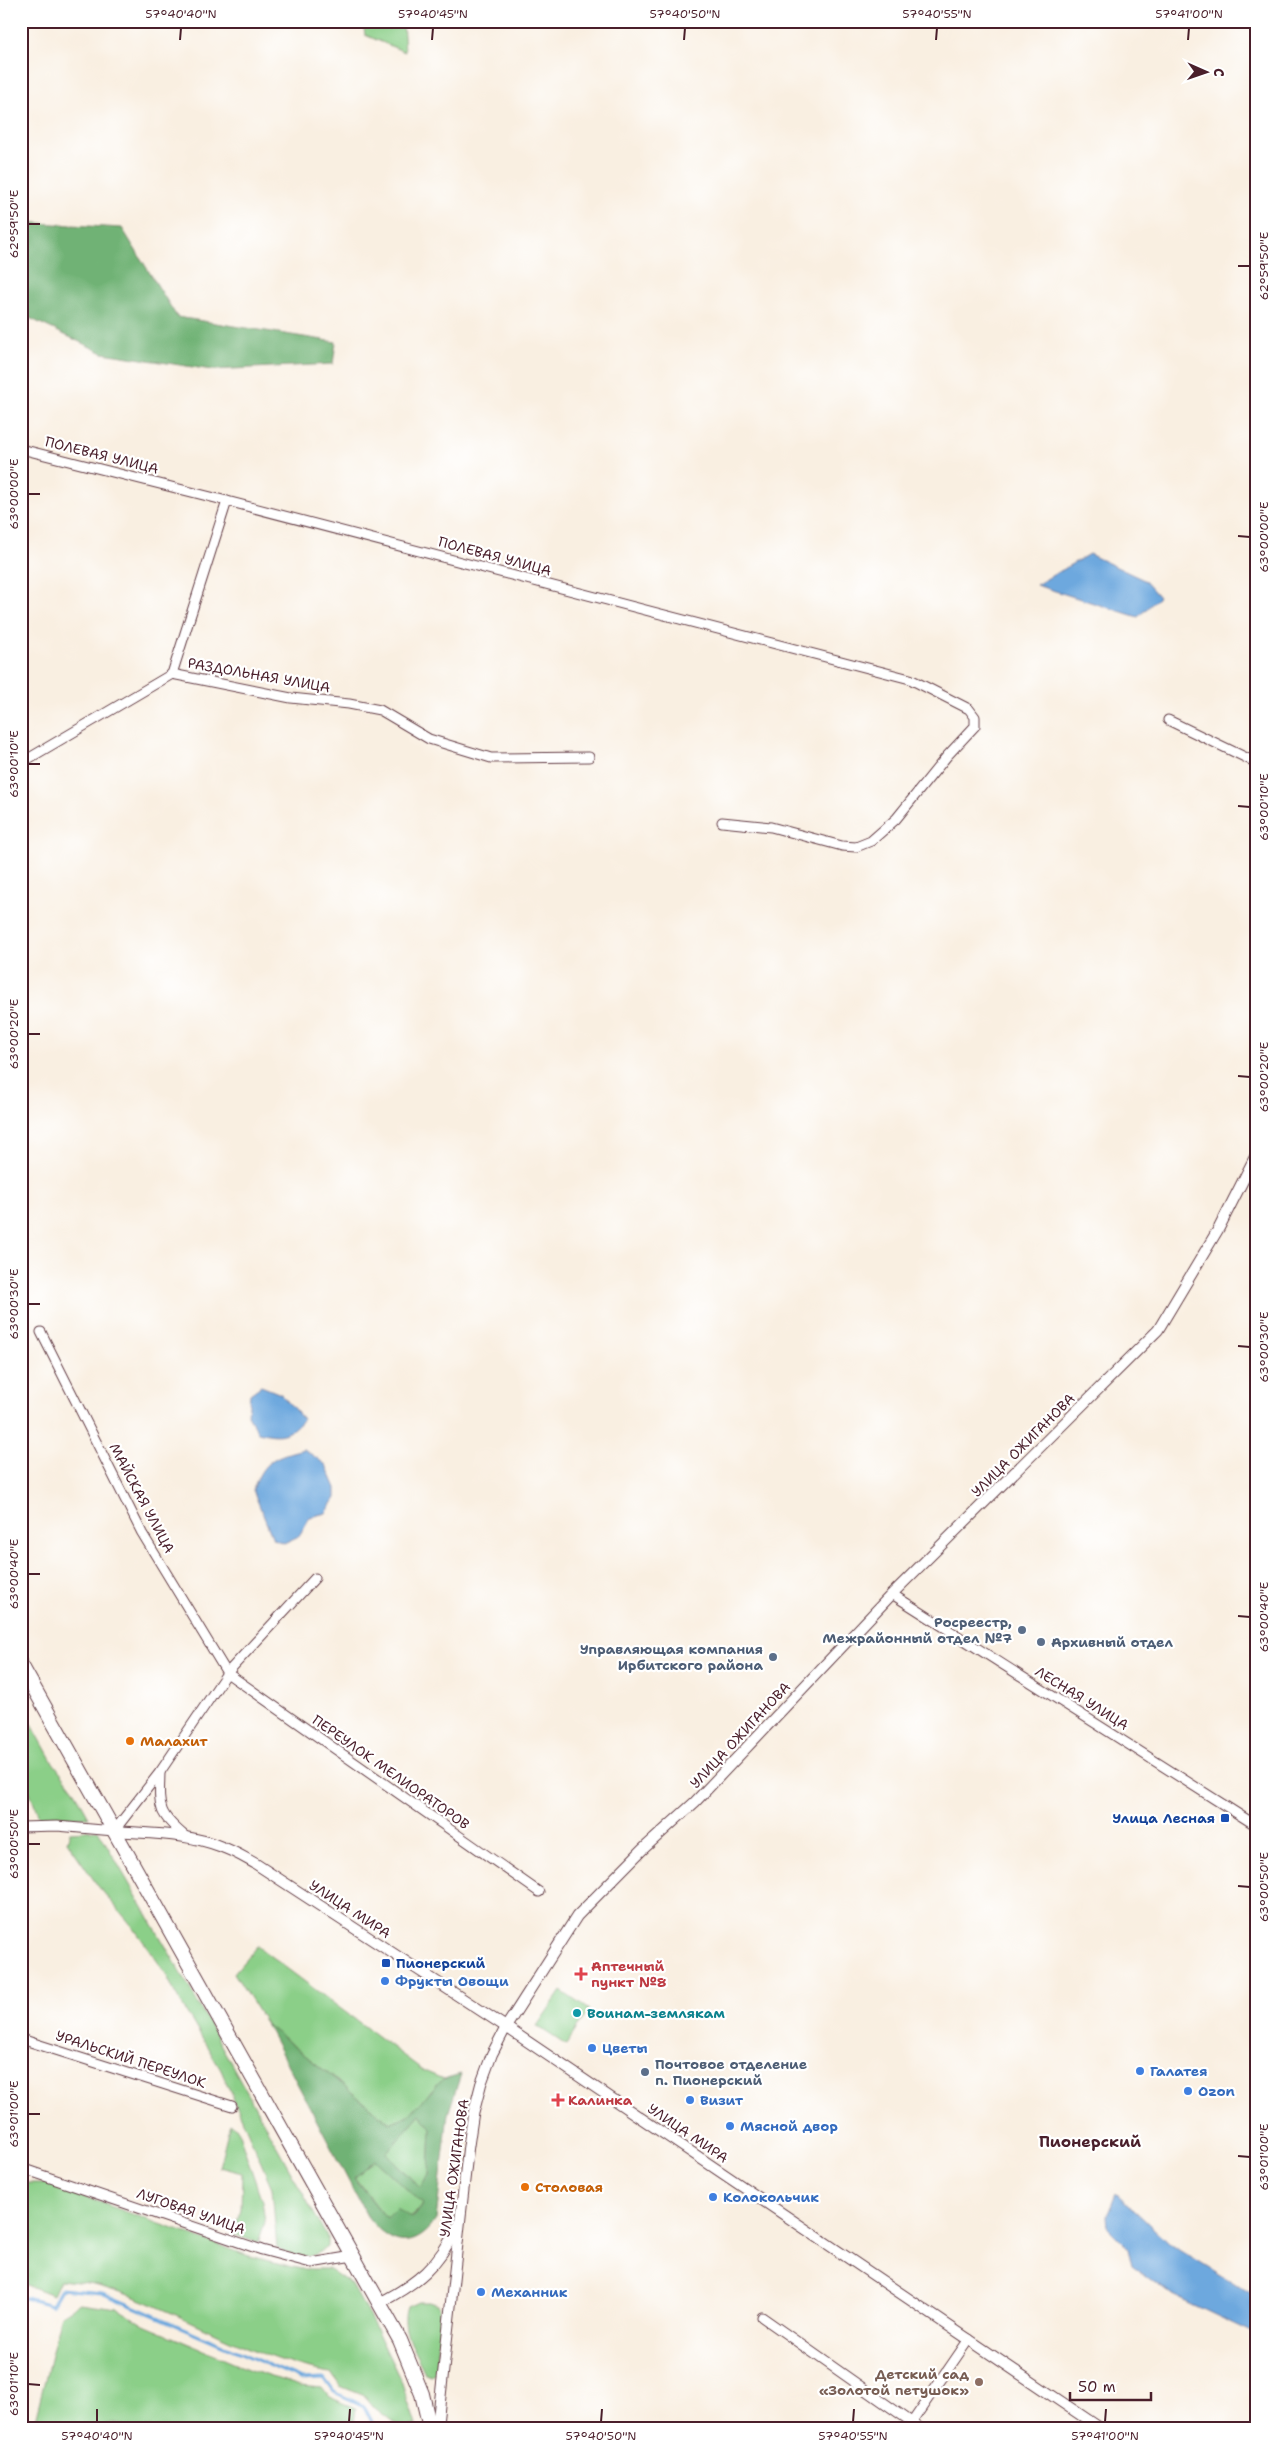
<svg xmlns="http://www.w3.org/2000/svg" width="1278" height="2449" font-family="'Shantell Sans',sans-serif">
<rect width="100%" height="100%" fill="#fff"/>
<filter id="ink" filterUnits="userSpaceOnUse"><feTurbulence type="fractalNoise" baseFrequency=".02" numOctaves="2"/><feDisplacementMap in="SourceGraphic" scale="10" xChannelSelector="R" yChannelSelector="G"/><feConvolveMatrix kernelMatrix="1 2 1 2 8 2 1 2 1" color-interpolation-filters="sRGB"/></filter>
<filter id="wash" filterUnits="userSpaceOnUse"><feTurbulence type="fractalNoise" baseFrequency=".0096" numOctaves="4" result="noise"/><feDisplacementMap in="SourceGraphic" scale="20" xChannelSelector="R" yChannelSelector="G"/><feGaussianBlur stdDeviation="1.12" result="paint"/><feColorMatrix in="noise" values="0 0 0 0 0 0 0 0 0 0 0 0 0 0 0 0 0 1.4 0 .05"/><feComposite in="paint" operator="in"/></filter>
<g filter="url(#wash)">
<rect width="100%" height="100%" fill="#f9efe1"/>
<!-- green -->
<g fill="#8bcf88" stroke="#6a775a">
<polygon points="363,21 403,21 405,52 365,35"/>
<polygon points="21,1705 52,1761 74,1790 89,1817 39,1817 21,1769"/>
<path d="M98 1830 180 1971 327 2237V2247C307 2261 299 2259 277 2248L272 2188 221 2070 175 1993 165 1972 133 1927 98 1886 67 1841 70 1832Z"/>
<polygon points="257,1946 424,2071 443,2079 409,2115 390,2123 266,2024 234,1973"/>
<polygon points="561,1991 589,2010 566,2045 537,2026"/>
<polygon points="421,2113 431,2128 429,2175 420,2188 386,2153"/>
<polygon points="230,2123 237,2128 262,2201 265,2222 258,2243 233,2234 241,2210 242,2173 219,2167"/>
<polygon points="375,2160 423,2204 411,2218 386,2218 354,2177"/>
<path d="M21 2183H46L249 2256 301 2269H329L352 2285 376 2329 402 2383 416 2425 401 2428 375 2408 365 2396 340 2386 331 2373C254 2362 178 2308 102 2286 88 2282 73 2282 60 2280L53 2295 21 2283Z"/>
<path d="M418 2302H429L437 2305 440 2312 437 2371 431 2375 425 2373C416 2353 399 2329 407 2307Z"/>
<polygon points="80,2303 117,2308 144,2325 250,2370 300,2386 322,2388 329,2397 356,2408 354,2422 361,2428 135,2428 112,2423 99,2428 33,2428 61,2315"/>
</g>
<!-- forest -->
<g fill="#70b274" stroke="#5d6850" fill-rule="evenodd">
<polygon points="21,222 122,228 177,317 336,342 333,364 212,370 103,353 21,314"/>
<path d="M266 2024 390 2123 409 2115 443 2079 461 2074 448 2114 436 2220C412 2252 390 2246 367 2216ZM420 2114 431 2128 429 2175 420 2188 386 2153ZM375 2160 423 2204 412 2218 396 2208 386 2218 354 2178Z"/>
</g>
<!-- water -->
<g fill="#6da8de" stroke="#5c6484">
<polygon points="1089,554 1144,580 1159,597 1138,617 1036,585"/>
<path d="M261 1386 281 1394 303 1419C287 1437 280 1437 258 1432L248 1415 250 1394Z"/>
<path d="M304 1449 326 1465 336 1488V1498L326 1513 310 1517 299 1536 284 1543 273 1539 253 1490C263 1460 275 1456 304 1449Z"/>
<polygon points="1116,2193 1169,2243 1257,2297 1255,2334 1171,2294 1132,2265 1128,2248 1108,2228 1107,2215"/>
</g>
<g fill="none" stroke-linecap="round" stroke-linejoin="round">
<!-- stream -->
<polyline stroke="#6da8de" stroke-width="3" points="21,2297 52,2305 61,2289 102,2293 301,2379 324,2378 334,2392 364,2406 373,2424 380,2428"/>
</g>
</g>
<g filter="url(#ink)">
<g fill="none" stroke-linecap="round" stroke-linejoin="round">
<!-- minor casing -->
<g stroke="#643e46" stroke-width="11">
<g id="minor">
<polyline points="21,449 227,501 910,679 969,709 975,717 975,726 947,756 896,819 871,841 856,847 842,846 771,827 722,822"/>
<polyline points="172,674 227,501"/>
<polyline points="1168,720 1257,763"/>
<polyline points="21,763 172,674 291,698 349,704 380,710 429,739 491,758 589,757"/>
<polyline points="41,1332 142,1533 227,1673 539,1892"/>
<polyline points="892,1594 1257,1826"/>
<path d="M160 1772C159 1808 157 1813 186 1837"/>
<polyline points="21,1827 57,1826 114,1831 160,1772 227,1673 315,1578"/>
<polyline points="21,2039 232,2106"/>
<polyline points="21,2168 262,2250 311,2263 353,2256"/>
<polyline points="762,2317 920,2428"/>
<polyline points="908,2428 969,2339"/>
</g>
</g>
<!-- tertiary casing -->
<g stroke="#643e46" stroke-width="12">
<g id="tertiary">
<path d="M114 1831C150 1834 188 1833 222 1847 234 1851 245 1858 256 1864L506 2027 1100 2428"/>
<path d="M379 2303C417 2284 439 2265 457 2227"/>
<polyline points="437,2428 468,2149 473,2115 481,2084 492,2054 506,2027 577,1916 642,1850 695,1802 892,1594 1158,1330 1219,1228 1257,1153"/>
</g>
</g>
<!-- primary casing -->
<g stroke="#643e46" stroke-width="16">
<polyline id="primary" points="21,1665 400,2340 422,2394 430,2428"/>
</g>
<!-- minor -->
<use href="#minor" stroke="#fff" stroke-width="9"/>
<!-- tertiary -->
<use href="#tertiary" stroke="#fff" stroke-width="10"/>
<!-- primary -->
<use href="#primary" stroke="#fff" stroke-width="14"/>
</g>
</g>
<!-- ticks -->
<path fill="none" stroke="#4a1f2b" stroke-width="2" d="M180 40 181 28M432 40 433 28M684 40 685 28M936 40 937 28M1188 40 1189 28M28 224H40M1238 266H1250M28 494H40M1238 536 1250 537M28 764H40M1238 806 1250 807M28 1034H40M1238 1076 1250 1077M28 1304H40M1238 1346 1250 1347M28 1574H40M1238 1616 1250 1617M28 1844H40M1238 1886 1250 1887M28 2114H40M1238 2156 1250 2157M28 2384 40 2385M97 2422V2409M349 2422 350 2409M601 2422 602 2409M853 2422 854 2409M1105 2422 1106 2409"/>
<!-- markers -->
<g fill="#5c6f8a" stroke="#fff" stroke-width="2">
<circle cx="1022" cy="1630" r="5"/>
<circle cx="1041" cy="1642" r="5"/>
<circle cx="773" cy="1657" r="5"/>
<circle cx="645" cy="2072" r="5"/>
</g>
<g fill="#e8710a" stroke="#fff" stroke-width="2">
<circle cx="130" cy="1741" r="5"/>
<circle cx="525" cy="2187" r="5"/>
</g>
<g fill="#1a4fb4" stroke="#fff" stroke-width="2">
<rect x="1220" y="1813" width="10" height="10" rx="2.5"/>
<rect x="381" y="1958" width="10" height="10" rx="2.5"/>
</g>
<g fill="#e0444e" stroke="#fff" stroke-width="2">
<path d="M578.5 1966.5h5v5h5v5h-5v5h-5v-5h-5v-5h5z"/>
<path d="M555.5 2092.5h5v5h5v5h-5v5h-5v-5h-5v-5h5z"/>
</g>
<g fill="#3f7fe0" stroke="#fff" stroke-width="2">
<circle cx="385" cy="1981" r="5"/>
<circle cx="592" cy="2048" r="5"/>
<circle cx="1140" cy="2071" r="5"/>
<circle cx="1188" cy="2091" r="5"/>
<circle cx="690" cy="2100" r="5"/>
<circle cx="730" cy="2126" r="5"/>
<circle cx="713" cy="2197" r="5"/>
<circle cx="481" cy="2292" r="5"/>
</g>
<circle fill="#0f9aa8" stroke="#fff" stroke-width="2" cx="577" cy="2013" r="5"/>
<circle fill="#8d6e63" stroke="#fff" stroke-width="2" cx="979" cy="2382" r="5"/>
<g text-anchor="middle" dominant-baseline="central" stroke-width="4.5" stroke-linejoin="round" paint-order="stroke">
<!-- street labels -->
<g font-size="14" fill="#4a1f2b" stroke="#fff">
<text transform="translate(102 455) rotate(14)">ПОЛЕВАЯ УЛИЦА</text>
<text transform="translate(495 556) rotate(15)">ПОЛЕВАЯ УЛИЦА</text>
<text transform="translate(259 675) rotate(10)">РАЗДОЛЬНАЯ УЛИЦА</text>
<text transform="translate(1023 1445) rotate(-45)">УЛИЦА ОЖИГАНОВА</text>
<text transform="translate(142 1498) rotate(62)">МАЙСКАЯ УЛИЦА</text>
<text transform="translate(1082 1698) rotate(32)">ЛЕСНАЯ УЛИЦА</text>
<text transform="translate(740 1735) rotate(-47)">УЛИЦА ОЖИГАНОВА</text>
<text transform="translate(391 1772) rotate(35)">ПЕРЕУЛОК МЕЛИОРАТОРОВ</text>
<text transform="translate(350 1909) rotate(33)">УЛИЦА МИРА</text>
<text transform="translate(131 2059) rotate(18)">УРАЛЬСКИЙ ПЕРЕУЛОК</text>
<text transform="translate(688 2133) rotate(34)">УЛИЦА МИРА</text>
<text transform="translate(454 2168) rotate(-82)">УЛИЦА ОЖИГАНОВА</text>
<text transform="translate(191 2211) rotate(19)">ЛУГОВАЯ УЛИЦА</text>
</g>
<!-- service labels -->
<g font-size="14" font-weight="bold" fill="#4e5e75" stroke="#fff" text-anchor="end">
<text x="1012" y="1622">Росреестр,<tspan x="1012" dy="16">Межрайонный отдел №7</tspan></text>
<text x="1051" y="1642" text-anchor="start">Архивный отдел</text>
<text x="763" y="1649">Управляющая компания<tspan x="763" dy="16">Ирбитского района</tspan></text>
<text x="655" y="2064" text-anchor="start">Почтовое отделение<tspan x="655" dy="16">п. Пионерский</tspan></text>
</g>
<!-- food labels -->
<g font-size="14" font-weight="bold" fill="#c56008" stroke="#fff" text-anchor="start">
<text x="140" y="1741">Малахит</text>
<text x="535" y="2187">Столовая</text>
</g>
<!-- transit labels -->
<g font-size="14" font-weight="bold" fill="#164399" stroke="#fff" text-anchor="end">
<text x="1215" y="1818">Улица Лесная</text>
<text x="396" y="1963" text-anchor="start">Пионерский</text>
</g>
<!-- health labels -->
<g font-size="14" font-weight="bold" fill="#be3a42" stroke="#fff" text-anchor="start">
<text x="591" y="1966">Аптечный<tspan x="591" dy="16">пункт №8</tspan></text>
<text x="568" y="2100">Калинка</text>
</g>
<!-- shop labels -->
<g font-size="14" font-weight="bold" fill="#366cbe" stroke="#fff" text-anchor="start">
<text x="395" y="1981">Фрукты Овощи</text>
<text x="602" y="2048">Цветы</text>
<text x="1150" y="2071">Галатея</text>
<text x="1198" y="2091">Ozon</text>
<text x="700" y="2100">Визит</text>
<text x="740" y="2126">Мясной двор</text>
<text x="723" y="2197">Колокольчик</text>
<text x="491" y="2292">Механник</text>
</g>
<!-- culture labels -->
<g font-size="14" font-weight="bold" fill="#0d838f" stroke="#fff" text-anchor="start">
<text x="587" y="2013">Воинам-землякам</text>
</g>
<!-- education labels -->
<g font-size="14" font-weight="bold" fill="#785e54" stroke="#fff" text-anchor="end">
<text x="969" y="2374">Детский сад<tspan x="969" dy="16">«Золотой петушок»</tspan></text>
</g>
<!-- quarter labels -->
<g font-size="16" font-weight="bold" fill="#4a1f2b" stroke="#fff">
<text x="1090" y="2141">Пионерский</text>
</g>
</g>
<!-- margin -->
<rect width="1278" height="2449" fill="none" stroke="#fff" stroke-width="55"/>
<!-- north arrow -->
<g transform="translate(1206 72) rotate(92)" stroke="#ffffff" stroke-width="4" paint-order="stroke">
<path d="M0-4L9 19L0 12L-9 19Z" fill="#4a1f2b"/>
<text y="-8" font-size="14" font-weight="bold" text-anchor="middle" fill="#4a1f2b">С</text>
</g>
<!-- scale -->
<path d="M1070 2392v8h81v-8" fill="none" stroke="#4a1f2b" stroke-width="2.5"/>
<text x="1078" y="2392" font-size="15" fill="#4a1f2b" stroke="#ffffff" stroke-width="4" paint-order="stroke">50 m</text>
<rect x="28" y="28" width="1222" height="2394" fill="none" stroke="#4a1f2b" stroke-width="2"/>
<g font-size="12" text-anchor="middle" fill="#4a1f2b">
<text x="181" y="18">57°40'40"N</text>
<text x="433" y="18">57°40'45"N</text>
<text x="685" y="18">57°40'50"N</text>
<text x="937" y="18">57°40'55"N</text>
<text x="1189" y="18">57°41'00"N</text>
<text transform="translate(14 224) rotate(-90)" y="4">62°59'50"E</text>
<text transform="translate(1264 266) rotate(-90)" y="4">62°59'50"E</text>
<text transform="translate(14 494) rotate(-90)" y="4">63°00'00"E</text>
<text transform="translate(1264 537) rotate(-90)" y="4">63°00'00"E</text>
<text transform="translate(14 764) rotate(-90)" y="4">63°00'10"E</text>
<text transform="translate(1264 807) rotate(-90)" y="4">63°00'10"E</text>
<text transform="translate(14 1034) rotate(-90)" y="4">63°00'20"E</text>
<text transform="translate(1264 1077) rotate(-90)" y="4">63°00'20"E</text>
<text transform="translate(14 1304) rotate(-90)" y="4">63°00'30"E</text>
<text transform="translate(1264 1347) rotate(-90)" y="4">63°00'30"E</text>
<text transform="translate(14 1574) rotate(-90)" y="4">63°00'40"E</text>
<text transform="translate(1264 1617) rotate(-90)" y="4">63°00'40"E</text>
<text transform="translate(14 1844) rotate(-90)" y="4">63°00'50"E</text>
<text transform="translate(1264 1887) rotate(-90)" y="4">63°00'50"E</text>
<text transform="translate(14 2114) rotate(-90)" y="4">63°01'00"E</text>
<text transform="translate(1264 2157) rotate(-90)" y="4">63°01'00"E</text>
<text transform="translate(14 2384) rotate(-90)" y="4">63°01'10"E</text>
<text x="97" y="2440">57°40'40"N</text>
<text x="349" y="2440">57°40'45"N</text>
<text x="601" y="2440">57°40'50"N</text>
<text x="853" y="2440">57°40'55"N</text>
<text x="1105" y="2440">57°41'00"N</text>
</g>
</svg>
